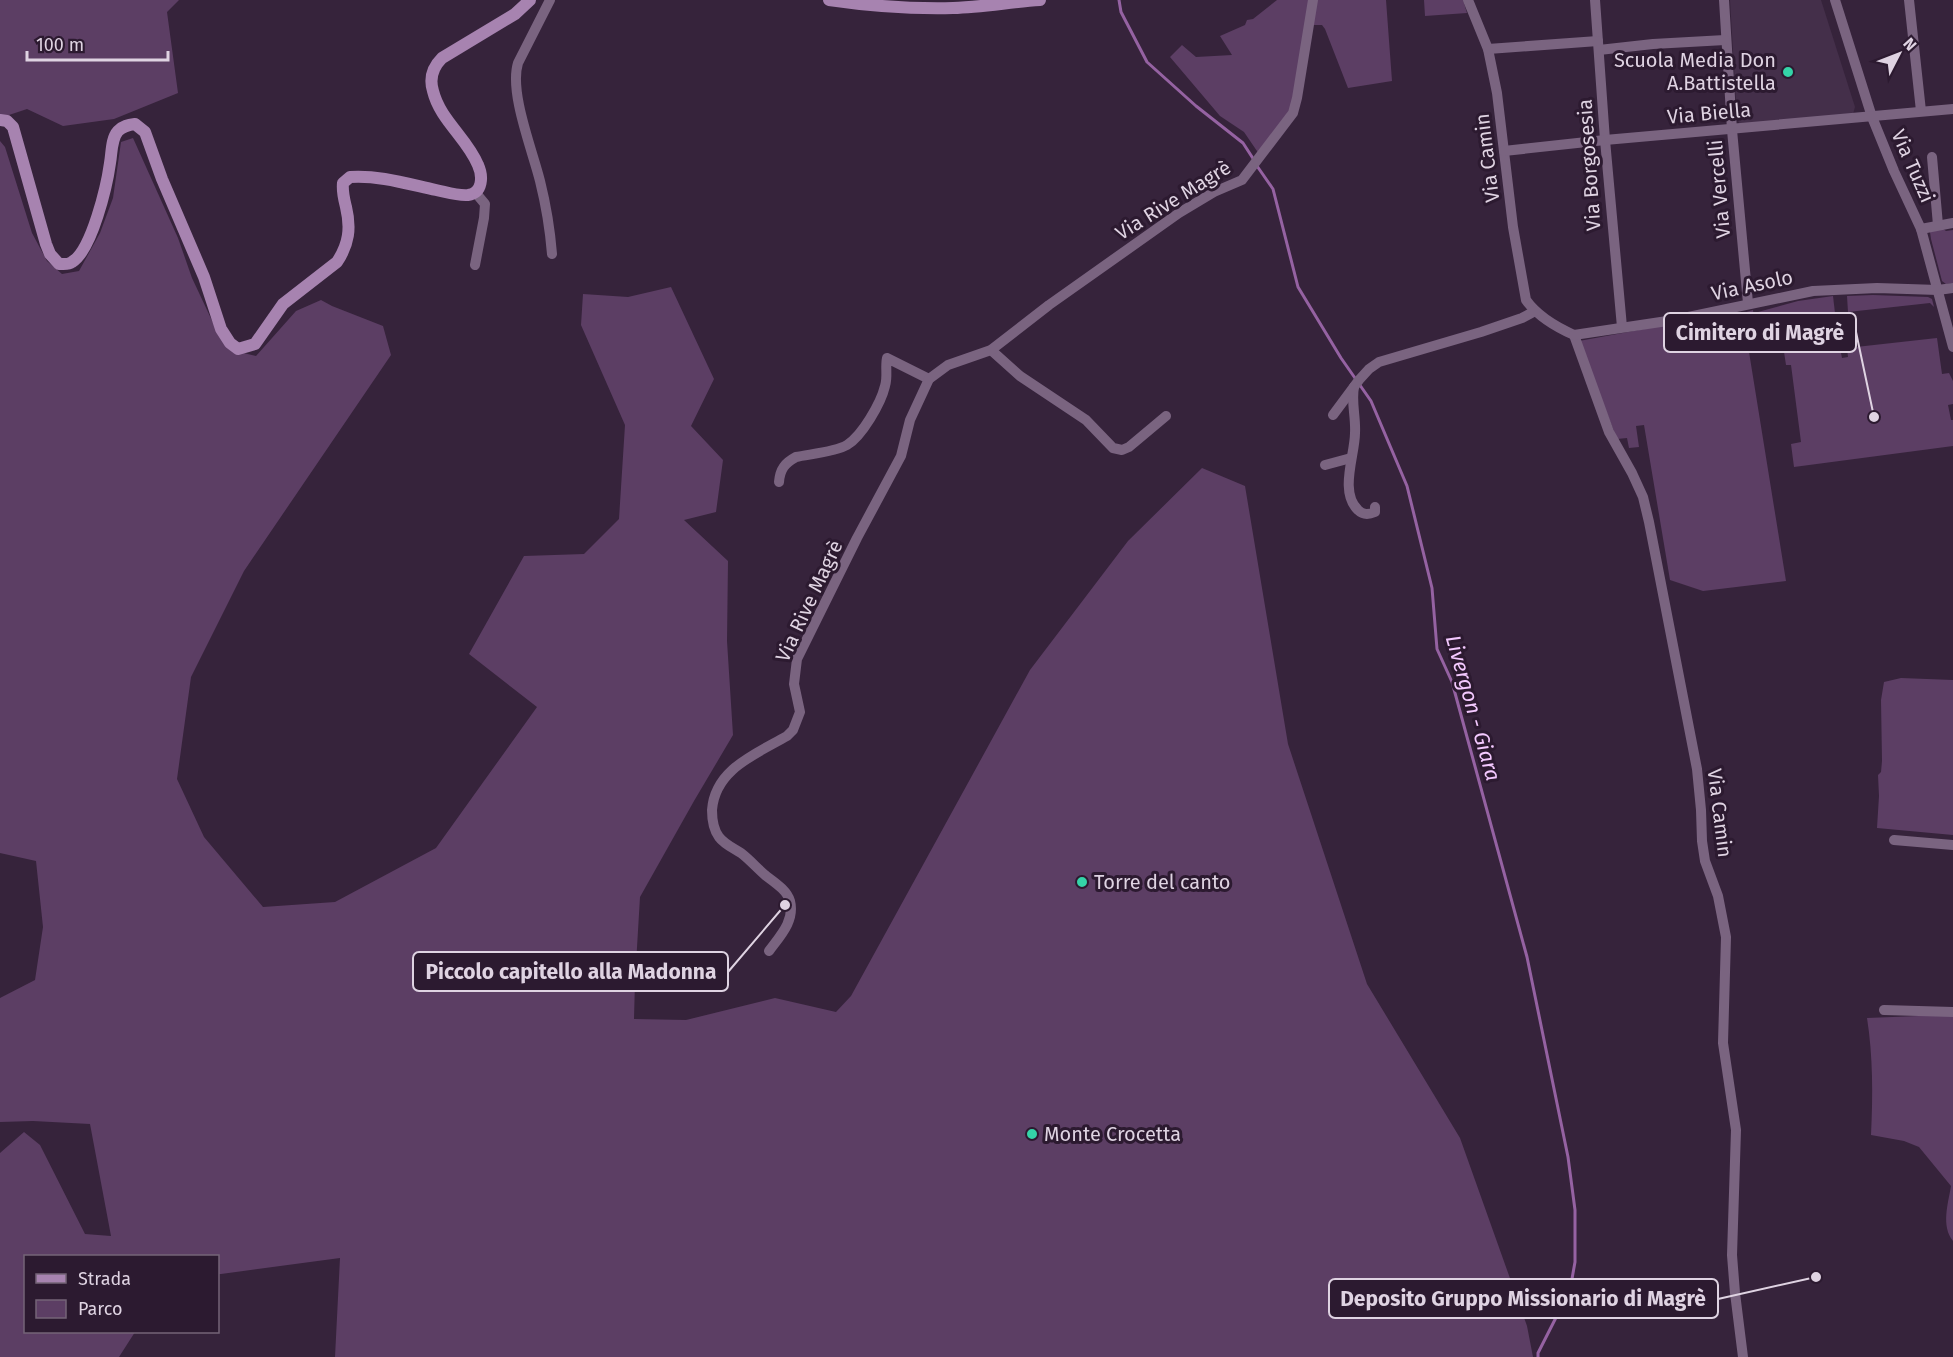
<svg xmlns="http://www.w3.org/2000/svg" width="1953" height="1357" font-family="'Fira Sans',sans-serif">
<rect width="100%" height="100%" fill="#36233b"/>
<!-- built -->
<polygon fill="#442f4a" points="1730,0 1821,0 1855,107 1853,114 1740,124 1737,119"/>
<!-- green -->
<g fill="#5c3e64">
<polygon points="0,0 179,0 167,12 178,93 114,119 63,126 27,109 0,118"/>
<polygon points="1277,0 1310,0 1291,108 1259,154 1244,132 1220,116 1170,57 1182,45 1196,57 1232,55 1220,36 1245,25 1247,20 1253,19"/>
<polygon points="1316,0 1386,0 1392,81 1348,88 1325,29 1322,25 1312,25"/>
<polygon points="1424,0 1463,0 1467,13 1425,16"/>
<polygon points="133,138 178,238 192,278 215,327 231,350 256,356 296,311 321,300 332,306 383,326 391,355 244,571 191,677 177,779 204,837 263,907 335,902 436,848 537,707 469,654 524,556 584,554 619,519 625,425 581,325 583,294 628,297 671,287 714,379 691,426 723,460 716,512 684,520 728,561 727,641 733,735 694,801 640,897 635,981 634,1019 686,1020 775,998 836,1012 851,996 1030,670 1128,541 1202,468 1245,486 1288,744 1367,984 1460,1138 1527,1326 1533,1357 335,1357 340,1258 221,1274 218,1274 218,1256 26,1256 26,1332 135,1332 119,1357 0,1357 0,1153 24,1132 40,1145 85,1234 111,1236 90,1124 33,1121 0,1122 0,998 35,980 43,927 36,861 0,853 0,141 5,147 32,233 47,261 62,274 79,271 100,233 113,198 121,142"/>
<polygon points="1942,228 1946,231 1953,230 1953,283 1946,284 1942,281 1931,239 1930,232"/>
<polygon points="1873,295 1928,297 1932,299 1934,307 1930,303 1848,312 1847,296"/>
<polygon points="1833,296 1835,313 1761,321 1758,312 1798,301"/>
<polygon points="1753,310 1755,326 1834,317 1839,353 1841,353 1842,358 1848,357 1847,348 1937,338 1942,374 1949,373 1953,381 1953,404 1948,405 1951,420 1953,420 1953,446 1794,467 1791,444 1801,442 1791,365 1786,365 1784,352 1749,352 1786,581 1703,591 1670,580 1644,425 1636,426 1639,447 1629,448 1627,438 1617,439 1579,341 1677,323 1743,316 1743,313"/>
<polygon points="1901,678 1953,680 1953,835 1877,828 1879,796 1878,775 1881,772 1882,761 1881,700 1884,682"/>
<path d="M1918 1016H1953V1241C1941 1226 1948 1204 1951 1186L1919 1147 1904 1141 1871 1135C1873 1096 1873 1056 1867 1018Z"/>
</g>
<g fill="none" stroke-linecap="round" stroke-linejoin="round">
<!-- stream -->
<g stroke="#9562a2" stroke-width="3">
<polyline points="1119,0 1121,12 1147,62 1196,106 1243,143 1254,160"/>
<polyline points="1257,166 1273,189 1298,287 1341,358 1371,401 1407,486 1432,588 1437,649 1452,682 1527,957 1568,1157 1575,1210 1575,1262 1570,1290 1538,1353 1538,1357"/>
</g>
<!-- minor -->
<g stroke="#7a6480" stroke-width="10">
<path d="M550 0 518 63C509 92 532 149 540 181 546 205 550 229 552 254"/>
<path d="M1468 0 1488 49 1497 93 1513 227 1526 300C1538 317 1556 327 1574 335L1609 432 1632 473 1643 497 1649 522 1697 769 1701 810 1702 841 1705 861 1718 896 1726 937 1723 1043 1736 1130 1732 1255 1735 1293 1743 1357"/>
<polyline points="1595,0 1605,140 1622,327"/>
<polyline points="1724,0 1732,130 1748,303"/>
<polyline points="1835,0 1872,117 1894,171 1921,229 1953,347"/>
<polyline points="1909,0 1921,111"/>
<polyline points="1488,49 1598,41"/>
<polyline points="1599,50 1653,44 1725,40"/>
<polyline points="1504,151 1605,140 1953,109"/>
<polyline points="1932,157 1938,225"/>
<polyline points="1921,229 1953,223"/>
<polyline points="475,265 484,218 485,204 475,192"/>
<polyline points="1574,335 1674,320 1813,291 1877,288 1938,290 1953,288"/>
<polyline points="991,350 1020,376 1086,420 1113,448 1122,450 1129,447 1166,416"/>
<path d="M1354 387C1351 402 1356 417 1355 433 1355 455 1339 492 1358 510 1363 515 1368 515 1375 512V507"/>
<polyline points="1333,415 1359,380 1369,369 1379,362 1481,332 1522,318 1535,311"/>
<polyline points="1325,465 1351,458"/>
<path d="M779 482C780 469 785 463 796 457 810 454 835 452 847 445 862 436 881 403 885 386 888 377 885 367 887 358L929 379"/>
<polyline points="1894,840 1953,845"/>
<path d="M769 951C780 936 795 921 790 901 787 890 774 882 765 875 757 868 749 859 741 853 733 848 724 844 719 837 713 829 712 819 712 810 715 769 756 754 787 736L793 730 800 712 794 684 797 659 857 538 901 456 910 420 929 379 948 365 991 350 1049 305 1179 213 1214 192 1242 180 1293 113 1297 98 1313 0"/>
<polyline points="1884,1010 1953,1012"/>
</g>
<!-- secondary -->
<g stroke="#a783b0" stroke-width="12">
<path d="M829 0C870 6 911 9 953 8 982 7 1011 2 1040 0"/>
<path d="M0 120 7 121 13 127 46 244 50 254 59 264C64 264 68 265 72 262 92 250 107 185 110 163 112 152 111 139 118 131 123 126 128 125 135 124L145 132 162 179 204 277 221 329 230 343 238 349 255 344 283 304 337 262C349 244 351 228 346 207 344 199 342 192 343 183L350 177C379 175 408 184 436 190 446 192 458 196 468 195 483 193 483 176 478 165 467 138 440 120 433 91 429 78 433 67 442 58L515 14 530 0"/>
</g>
</g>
<!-- markers -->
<g fill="#34d4a8" stroke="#2c1a30" stroke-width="2">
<circle cx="1788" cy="72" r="6"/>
<circle cx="1082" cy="882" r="6"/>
<circle cx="1032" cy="1134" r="6"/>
</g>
<g text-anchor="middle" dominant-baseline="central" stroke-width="6" stroke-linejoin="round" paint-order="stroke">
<!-- poi labels -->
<g font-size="20" fill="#dfd3e2" stroke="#2c1a30" text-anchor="start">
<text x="1776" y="60" text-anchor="end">Scuola Media Don<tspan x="1776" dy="23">A.Battistella</tspan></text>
<text x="1094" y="882">Torre del canto</text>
<text x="1044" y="1134">Monte Crocetta</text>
</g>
<!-- street labels -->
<g font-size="20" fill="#dfd3e2" stroke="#2c1a30">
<text transform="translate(1709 113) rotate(-5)">Via Biella</text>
<text transform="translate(1487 158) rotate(-97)">Via Camin</text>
<text transform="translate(1589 165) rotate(-94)">Via Borgosesia</text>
<text transform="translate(1913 166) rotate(66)">Via Tuzzi</text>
<text transform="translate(1719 189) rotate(-95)">Via Vercelli</text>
<text transform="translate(1173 200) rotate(-32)">Via Rive Magrè</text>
<text transform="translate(1752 285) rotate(-12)">Via Asolo</text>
<text transform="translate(809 601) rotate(-65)">Via Rive Magrè</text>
<text transform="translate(1720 813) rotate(83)">Via Camin</text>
</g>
<!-- water labels -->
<g font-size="21" font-style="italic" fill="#f4c9ff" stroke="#2c1a30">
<text transform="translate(1473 708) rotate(74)">Livergon - Giara</text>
</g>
</g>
<!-- callouts -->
<path fill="none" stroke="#dfd3e2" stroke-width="2" d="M1874 417L1856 332M785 905L728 972M1816 1277L1718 1299"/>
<g fill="#dfd3e2" stroke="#2c1a30" stroke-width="2">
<circle cx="1874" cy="417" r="6"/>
<circle cx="785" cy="905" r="6"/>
<circle cx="1816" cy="1277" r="6"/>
</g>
<g fill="#2c1a30" stroke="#dfd3e2" stroke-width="2">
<rect x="1664" y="313" width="192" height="39" rx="6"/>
<rect x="413" y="952" width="315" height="39" rx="6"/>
<rect x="1329" y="1279" width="389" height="39" rx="6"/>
</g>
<g font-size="21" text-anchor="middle" font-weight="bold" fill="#dfd3e2">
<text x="1760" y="340">Cimitero di Magrè</text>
<text x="571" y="979">Piccolo capitello alla Madonna</text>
<text x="1523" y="1306">Deposito Gruppo Missionario di Magrè</text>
</g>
<!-- legend -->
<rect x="24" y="1255" width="195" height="78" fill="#2c1a30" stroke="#746477" stroke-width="1.5"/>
<rect x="36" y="1274" width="30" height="9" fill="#a783b0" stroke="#746477" stroke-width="1.5"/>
<text x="78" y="1285" font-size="18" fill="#dfd3e2">Strada</text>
<rect x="36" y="1300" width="30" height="18" fill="#5c3e64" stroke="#746477" stroke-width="1.5"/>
<text x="78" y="1315" font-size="18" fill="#dfd3e2">Parco</text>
<!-- north arrow -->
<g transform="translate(1899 54) rotate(48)" stroke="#2c1a30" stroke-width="4.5" paint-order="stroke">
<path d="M0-4.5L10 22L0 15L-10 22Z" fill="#dfd3e2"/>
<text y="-9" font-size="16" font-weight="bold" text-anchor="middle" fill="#dfd3e2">N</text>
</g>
<!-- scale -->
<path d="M27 51v9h141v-9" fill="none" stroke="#dfd3e2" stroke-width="3"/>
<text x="36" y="51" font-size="18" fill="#dfd3e2" stroke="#2c1a30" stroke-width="4.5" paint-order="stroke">100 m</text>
</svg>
